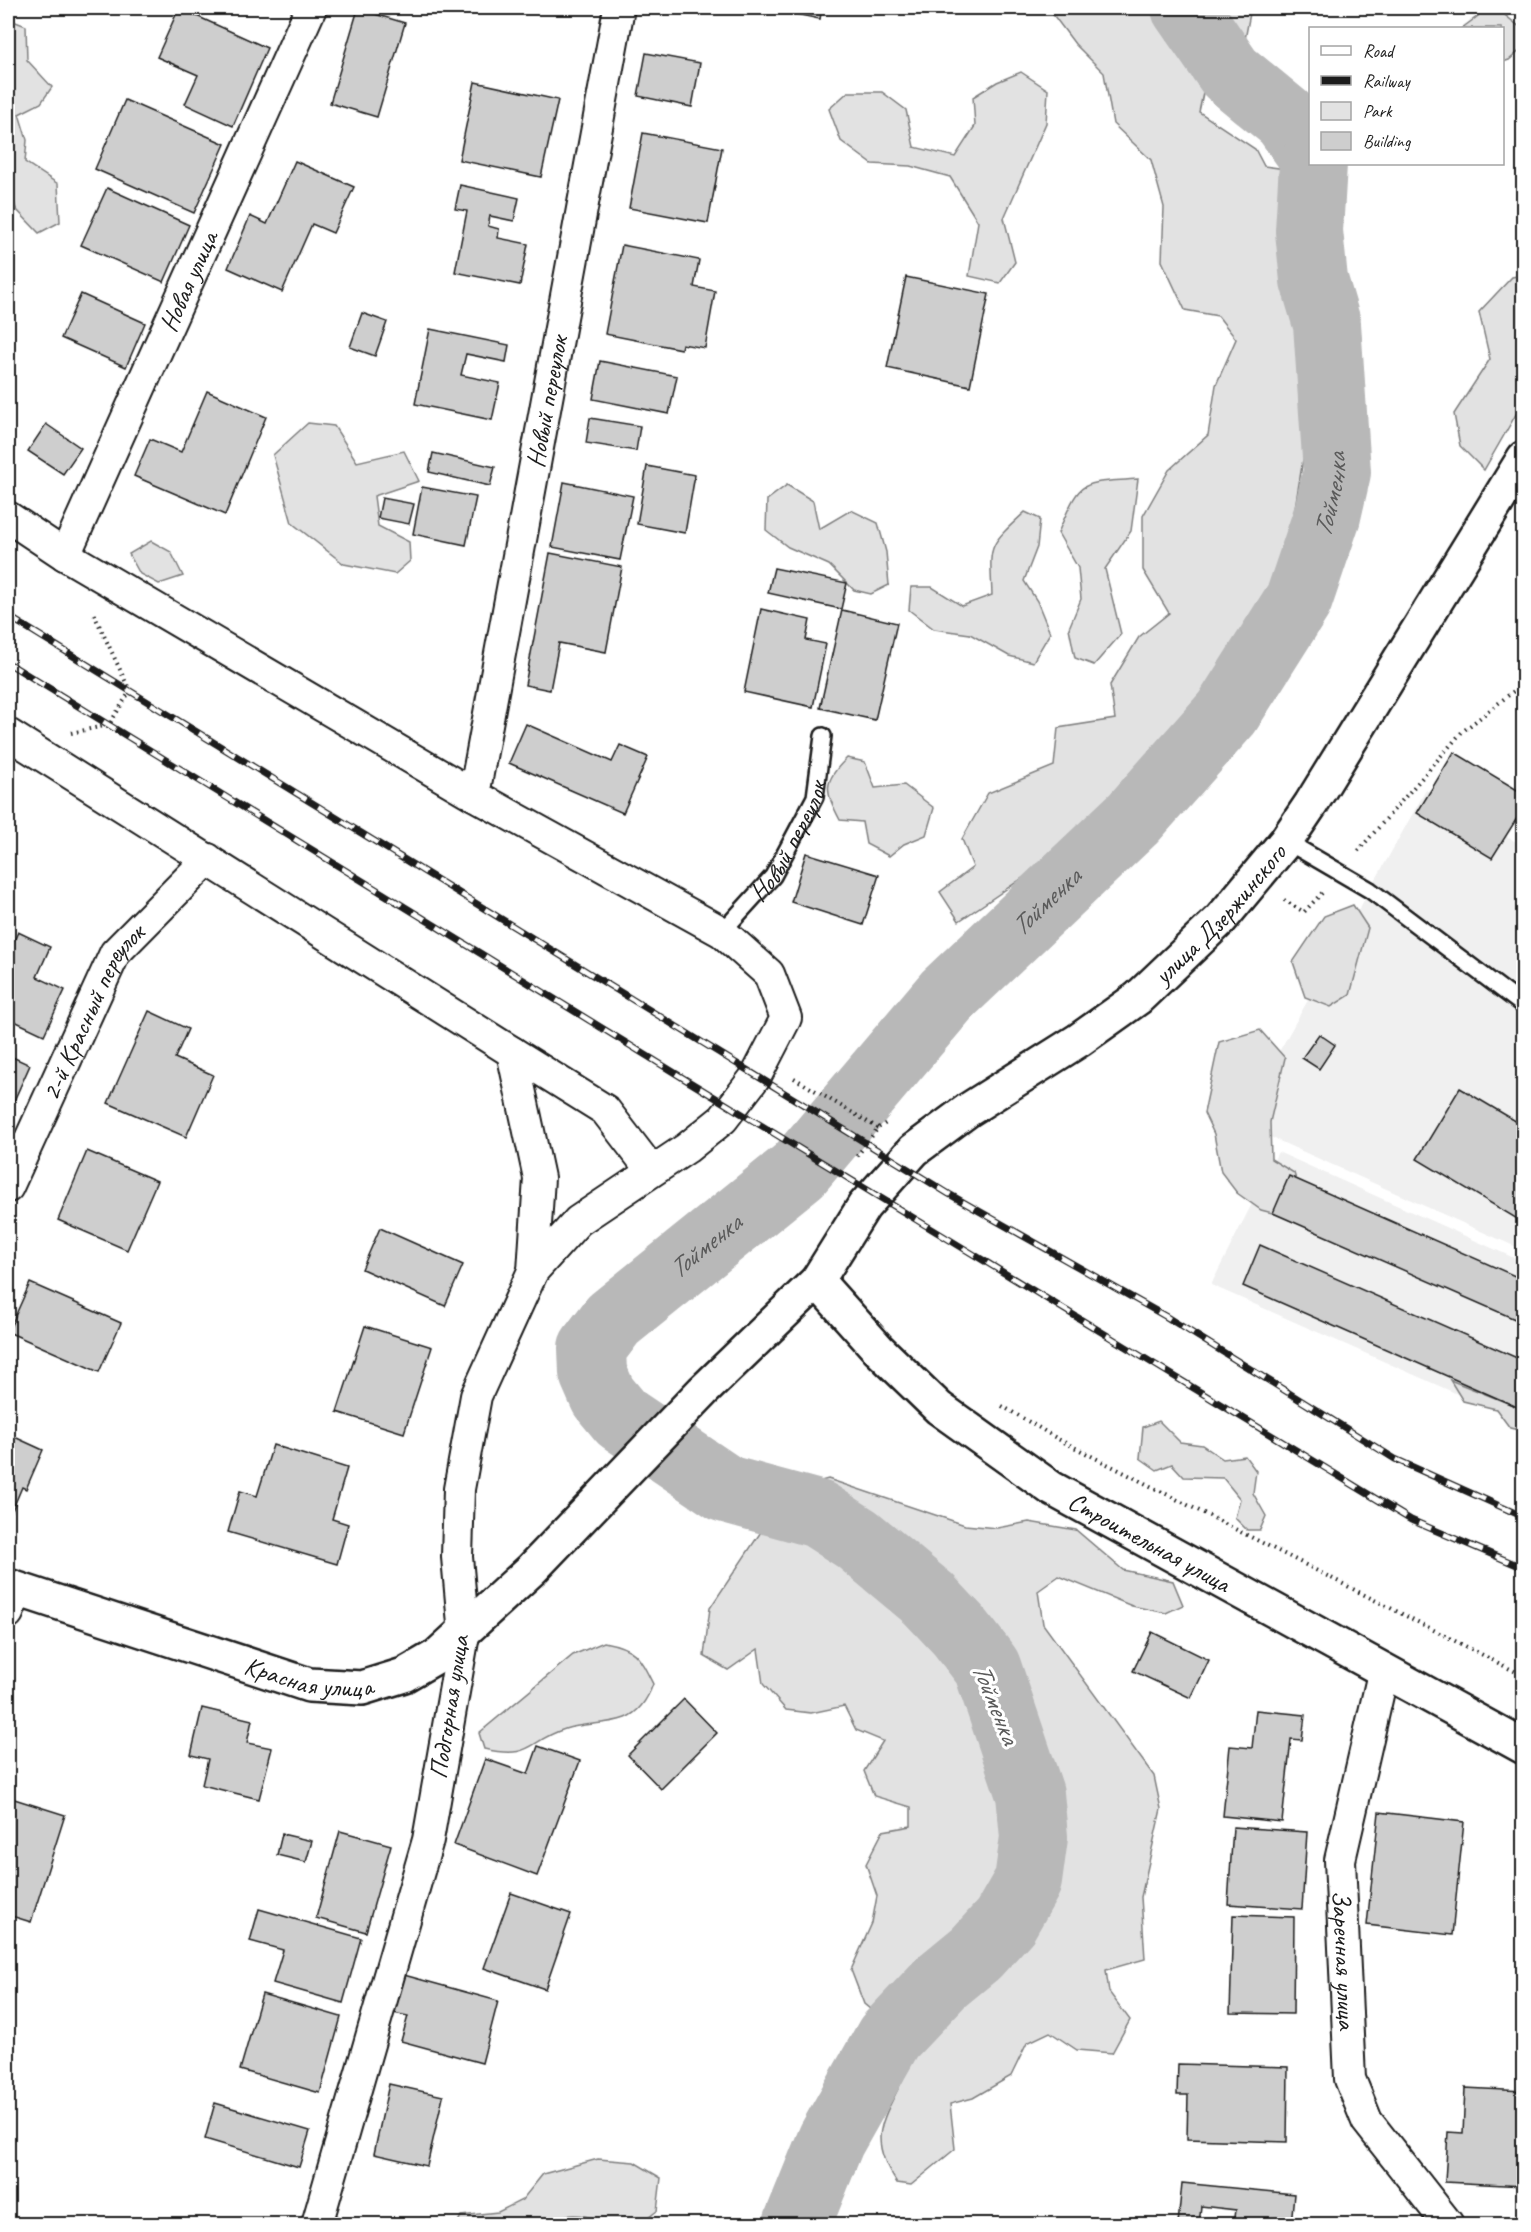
<svg xmlns="http://www.w3.org/2000/svg" width="1531" height="2232" font-family="Caveat,sans-serif">
<rect width="100%" height="100%" fill="#fff"/>
<filter id="ink" filterUnits="userSpaceOnUse"><feTurbulence type="fractalNoise" baseFrequency=".0167" numOctaves="2"/><feDisplacementMap in="SourceGraphic" scale="12" xChannelSelector="R" yChannelSelector="G"/><feConvolveMatrix kernelMatrix="1 2 1 2 8 2 1 2 1" color-interpolation-filters="sRGB"/></filter>
<g filter="url(#ink)">
<!-- built -->
<g fill="#f0f0f0">
<polygon points="1426,790 1523,846 1523,1250 1239,1123"/>
<polygon points="1278,1152 1523,1262 1523,1423 1211,1285"/>
</g>
<!-- green -->
<g fill="#e2e2e2" stroke="#7f7f7f" stroke-width="1.5">
<polygon points="1048,8 1251,8 1240,66 1206,79 1199,112 1255,149 1264,166 1286,169 1308,202 1304,245 1328,340 1326,388 1309,423 1282,586 1224,698 1123,810 959,921 940,892 973,867 962,839 988,793 1054,766 1058,728 1115,719 1110,685 1139,637 1169,613 1143,570 1143,516 1169,470 1208,435 1216,385 1236,339 1218,316 1185,310 1162,261 1164,207 1151,160 1113,124 1104,73 1075,44"/>
<polygon points="1480,8 1496,8 1521,28 1523,48 1509,60 1503,62 1502,28 1462,28 1478,16"/>
<polygon points="8,19 26,26 27,60 52,87 41,103 19,114 27,140 25,162 58,184 60,222 39,233 16,209 8,180 8,99 11,90 8,87"/>
<polygon points="1021,72 1048,90 1046,123 1004,218 1015,262 1000,283 969,276 978,222 950,177 910,166 872,164 841,141 829,109 848,92 882,92 906,110 914,147 955,157 975,126 973,97 997,82"/>
<polygon points="1523,275 1523,402 1484,470 1460,446 1454,414 1490,359 1479,312 1512,277"/>
<polygon points="308,423 334,426 357,462 404,451 419,481 374,496 378,526 409,542 410,561 395,574 344,564 292,523 273,455"/>
<path d="M1138 479 1131 531 1105 569 1121 634 1094 665 1075 658 1069 628 1081 599 1078 568 1058 533C1082 477 1078 484 1138 479Z"/>
<polygon points="787,485 813,501 819,529 851,510 878,523 886,552 889,585 871,594 854,590 829,565 788,547 766,530 767,500"/>
<path d="M1025 512 1040 519 1037 547 1024 581 1037 601 1050 633 1033 662 1009 656 970 634 934 629 909 610 911 587H932L962 606 992 595C990 544 986 548 1025 512Z"/>
<polygon points="151,541 171,552 183,576 159,584 140,574 129,554"/>
<path d="M847 758 865 762 875 788 904 785 934 808 926 835 904 844 889 856 866 844 862 822 840 820C825 791 822 782 847 758Z"/>
<polygon points="1353,905 1368,928 1350,995 1331,1007 1305,997 1293,962 1324,916"/>
<polygon points="1260,1030 1285,1058 1270,1122 1271,1159 1294,1173 1302,1200 1287,1217 1261,1210 1237,1193 1221,1172 1214,1134 1204,1113 1219,1042"/>
<polygon points="1450,1380 1523,1409 1523,1431 1510,1428 1496,1409 1463,1401"/>
<polygon points="1159,1421 1180,1442 1202,1445 1223,1459 1245,1456 1256,1471 1253,1493 1266,1516 1260,1530 1247,1530 1235,1518 1240,1499 1223,1478 1184,1477 1172,1464 1157,1470 1140,1458 1143,1427"/>
<path d="M828 1479 965 1525 997 1528 1029 1522 1076 1530 1123 1570 1173 1581 1183 1605 1166 1613 1132 1606 1059 1576 1038 1591 1043 1624 1154 1776 1161 1809 1141 1897 1145 1959 1106 1970 1109 1992 1130 2020 1112 2053 1077 2050 1050 2032 1027 2043 1011 2076 973 2098 950 2104 955 2149 911 2185 897 2183C866 2137 883 2121 904 2077L882 2019 864 2004 851 1970 872 1923 877 1896 866 1864 883 1831 911 1826V1807L874 1796 864 1771 883 1741 856 1730 844 1706 811 1713 786 1710 763 1684 758 1649 728 1670 704 1656 710 1608 789 1490Z"/>
<path d="M604 1642C636 1648 639 1656 653 1684 648 1698 640 1712 625 1718 607 1725 584 1723 565 1729 527 1741 533 1760 484 1749L479 1733 573 1655Z"/>
<path d="M598 2159 634 2162 661 2178 657 2211C651 2215 644 2223 637 2224 609 2230 574 2201 550 2224H457L461 2216 498 2212 522 2200 543 2174Z"/>
</g>
<g fill="none" stroke-linecap="round" stroke-linejoin="round">
<!-- river -->
<g stroke="#b8b8b8" stroke-width="68">
<polyline points="1185,8 1230,73 1286,119 1310,153"/>
<path id="s1" d="M797 2224 831 2140 889 2037 942 1981 976 1953 1005 1921 1028 1881 1034 1837 1030 1794 987 1667 960 1632 929 1599 857 1539 818 1514 726 1489 622 1419 603 1396 593 1373 592 1348 613 1320 799 1170 947 995 1134 818 1227 713 1299 599 1327 516 1337 472 1327 324 1314 280 1309 231 1313 164"/>
</g>
</g>
<!-- building -->
<g fill="#cecece" stroke="#1c1c1c" stroke-width="1.5">
<polygon points="179,8 267,48 233,126 185,104 198,75 157,57"/>
<polygon points="781,8 822,8 820,19 781,11"/>
<polygon points="358,9 405,23 377,117 330,103"/>
<polygon points="646,53 700,63 692,107 638,96"/>
<polygon points="475,82 558,100 541,177 459,160"/>
<polygon points="125,100 225,144 194,213 95,169"/>
<polygon points="643,133 722,148 708,223 629,208"/>
<polygon points="295,161 354,187 333,233 312,224 282,292 228,268 250,216 267,224"/>
<polygon points="460,185 519,198 514,221 490,216 488,226 499,229 498,238 528,244 520,285 455,272 467,211 455,209"/>
<polygon points="107,188 189,225 164,282 81,245"/>
<polygon points="622,245 699,260 694,287 715,291 705,348 682,344 681,349 605,334"/>
<polygon points="906,277 989,294 970,386 887,368"/>
<polygon points="81,294 145,323 126,367 61,338"/>
<polygon points="362,313 387,322 375,356 350,347"/>
<polygon points="430,329 509,345 506,362 466,354 461,375 500,383 492,420 415,404"/>
<polygon points="600,361 677,376 669,414 593,399"/>
<polygon points="207,391 266,417 225,515 134,476 150,439 181,452"/>
<polygon points="590,418 640,426 636,451 586,443"/>
<polygon points="46,424 81,448 63,474 28,451"/>
<polygon points="433,453 495,467 490,486 429,472"/>
<polygon points="647,466 695,475 685,533 637,524"/>
<polygon points="564,482 633,496 620,560 552,547"/>
<polygon points="422,487 476,497 466,545 413,534"/>
<polygon points="382,498 414,504 409,524 378,518"/>
<polygon points="550,553 622,567 606,652 559,643 550,690 525,685"/>
<polygon points="774,568 847,583 841,609 768,593"/>
<polygon points="761,609 810,620 806,640 826,644 813,707 744,692"/>
<polygon points="842,610 897,623 875,720 820,708"/>
<polygon points="526,724 612,762 620,745 648,757 623,813 509,763"/>
<polygon points="1454,752 1524,794 1524,807 1492,858 1417,813"/>
<polygon points="806,853 879,875 863,925 791,902"/>
<polygon points="18,932 50,947 37,977 65,990 44,1035 8,1018 8,954"/>
<polygon points="149,1011 188,1029 175,1058 213,1075 186,1137 108,1103"/>
<polygon points="1319,1034 1335,1045 1319,1069 1302,1058"/>
<polygon points="8,1055 30,1065 8,1114"/>
<polygon points="1460,1088 1524,1126 1524,1223 1417,1159"/>
<polygon points="87,1151 157,1181 127,1250 58,1220"/>
<polygon points="1289,1176 1524,1280 1524,1323 1273,1213"/>
<polygon points="380,1228 463,1265 445,1306 362,1269"/>
<polygon points="1260,1245 1524,1361 1524,1410 1243,1286"/>
<polygon points="30,1283 121,1323 99,1372 8,1332"/>
<polygon points="365,1326 432,1347 404,1433 337,1412"/>
<polygon points="8,1434 43,1450 26,1489 22,1487 8,1520"/>
<polygon points="273,1445 347,1468 332,1519 348,1524 337,1564 228,1532 240,1491 257,1496"/>
<polygon points="1152,1632 1209,1660 1191,1698 1133,1671"/>
<polygon points="684,1699 717,1733 661,1789 628,1755"/>
<polygon points="202,1708 252,1720 247,1743 272,1748 259,1799 202,1785 208,1759 191,1755"/>
<polygon points="1256,1710 1305,1715 1302,1740 1291,1739 1282,1822 1223,1816 1230,1746 1252,1748"/>
<polygon points="538,1746 580,1761 537,1876 454,1845 485,1759 528,1774"/>
<polygon points="8,1797 65,1815 31,1922 8,1915"/>
<polygon points="1379,1812 1464,1822 1452,1935 1367,1925"/>
<polygon points="1233,1827 1307,1832 1302,1909 1228,1904"/>
<polygon points="340,1831 391,1845 366,1932 316,1918"/>
<polygon points="282,1834 312,1841 306,1862 277,1855"/>
<polygon points="511,1893 571,1914 545,1989 484,1968"/>
<polygon points="259,1909 361,1938 343,2003 273,1983 283,1950 250,1941"/>
<polygon points="1233,1915 1294,1917 1293,2014 1230,2013"/>
<polygon points="404,1975 498,2001 482,2063 401,2041 408,2016 393,2013"/>
<polygon points="262,1994 341,2017 320,2093 240,2070"/>
<polygon points="1178,2064 1288,2067 1287,2142 1187,2139 1188,2095 1177,2095"/>
<polygon points="389,2084 443,2096 427,2166 374,2154"/>
<polygon points="1465,2088 1524,2091 1524,2186 1445,2182 1448,2132 1463,2133"/>
<polygon points="215,2103 310,2131 299,2167 205,2139"/>
<polygon points="1182,2183 1294,2194 1291,2224 1234,2224 1236,2210 1201,2206 1199,2224 1178,2224"/>
</g>
<g fill="none" stroke-linecap="round" stroke-linejoin="round">
<!-- service casing -->
<g stroke="#1c1c1c" stroke-width="20">
<g id="service">
<polyline points="1286,841 1370,890 1524,1006"/>
<path id="s2" d="M722 932 773 876 815 797 823 736"/>
</g>
</g>
<!-- minor casing -->
<g stroke="#1c1c1c" stroke-width="34">
<g id="minor">
<polyline points="8,517 65,555 474,795 722,932 769,974 786,1018 756,1076 723,1119 687,1148 578,1221 533,1271 476,1396 459,1489 457,1557 464,1635 428,1840 317,2224"/>
<path id="s3" d="M65 555 311 8"/>
<polyline points="8,734 512,1052 539,1178 533,1271"/>
<path id="s4" d="M474 795 619 8"/>
<polyline points="512,1052 605,1110 651,1170"/>
<path id="s5" d="M8 1187 115 953 208 859"/>
<polyline points="8,1613 17,1591"/>
<path id="s6" d="M1384 1669 1340 1860 1350 2079 1367 2121 1448 2224"/>
</g>
</g>
<!-- tertiary casing -->
<g stroke="#1c1c1c" stroke-width="38">
<g id="tertiary">
<path id="s7" d="M817 1281 878 1349 939 1408 1051 1488 1524 1747"/>
<path id="s8" d="M8 1586 309 1685 362 1688 404 1675 437 1656 532 1569 703 1391 817 1281 864 1206 914 1150 968 1110 1079 1040 1138 998 1221 919 1286 841 1311 804 1524 458"/>
</g>
</g>
<!-- path -->
<g stroke="#1c1c1c" stroke-width="4" stroke-dasharray="1.5 4.5" stroke-linecap="butt">
<polyline points="71,733 109,725 130,691 93,612"/>
<polyline points="1358,851 1462,732 1524,683"/>
<polyline points="1284,900 1304,912 1322,893"/>
<polyline points="794,1078 878,1128"/>
<polyline points="857,1156 878,1128 888,1122"/>
<polyline points="1002,1406 1058,1439 1524,1676"/>
</g>
<!-- service -->
<use href="#service" stroke="#fff" stroke-width="15"/>
<!-- minor -->
<use href="#minor" stroke="#fff" stroke-width="30"/>
<!-- tertiary -->
<use href="#tertiary" stroke="#fff" stroke-width="33"/>
<!-- rail casing -->
<g stroke="#1c1c1c" stroke-width="7">
<g id="rail">
<polyline points="8,616 949,1194 1165,1316 1395,1459 1524,1517"/>
<polyline points="8,663 688,1081 1411,1520 1524,1568"/>
</g>
</g>
<!-- rail -->
<use href="#rail" stroke="#fff" stroke-width="4.5" stroke-dasharray="14" stroke-linecap="butt"/>
</g>
</g>
<g text-anchor="middle" dominant-baseline="central" stroke-width="6" stroke-linejoin="round" paint-order="stroke">
<!-- street labels -->
<g font-size="26" fill="#1c1c1c" stroke="#fff">
<text stroke="none"><textPath href="#s3" startOffset="300">Новая улица</textPath></text>
<text stroke="none"><textPath href="#s4" startOffset="400">Новый переулок</textPath></text>
<text stroke="none"><textPath href="#s2" startOffset="114">Новый переулок</textPath></text>
<text stroke="none"><textPath href="#s8" startOffset="1538">улица Дзержинского</textPath></text>
<text stroke="none"><textPath href="#s5" startOffset="195">2-й Красный переулок</textPath></text>
<text stroke="none"><textPath href="#s7" startOffset="426">Строительная улица</textPath></text>
<text stroke="none"><textPath href="#s8" startOffset="315">Красная улица</textPath></text>
<text transform="translate(449 1707) rotate(-81)">Подгорная улица</text>
<text stroke="none"><textPath href="#s6" startOffset="296">Заречная улица</textPath></text>
</g>
<!-- water labels -->
<g font-size="27" font-style="italic" fill="#5a5a5a" stroke="#fff">
<text stroke="none"><textPath href="#s1" startOffset="2316">Тойменка</textPath></text>
<text stroke="none"><textPath href="#s1" startOffset="1810">Тойменка</textPath></text>
<text stroke="none"><textPath href="#s1" startOffset="1324">Тойменка</textPath></text>
<text transform="translate(996 1703) rotate(68)">Тойменка</text>
</g>
</g>
<!-- margin -->
<rect width="1531" height="2232" fill="none" stroke="#fff" stroke-width="30"/>
<rect x="15" y="15" width="1501" height="2202" fill="none" stroke="#1c1c1c" stroke-width="2" filter="url(#ink)"/>
<!-- legend -->
<rect x="1309" y="27" width="195" height="138" fill="#ffffff" stroke="#a4a4a4" stroke-width="1.5"/>
<rect x="1321" y="46" width="30" height="9" fill="#ffffff" stroke="#a4a4a4" stroke-width="1.5"/>
<text x="1363" y="57" font-size="18" fill="#1c1c1c">Road</text>
<rect x="1321" y="76" width="30" height="9" fill="#1c1c1c" stroke="#a4a4a4" stroke-width="1.5"/>
<text x="1363" y="87" font-size="18" fill="#1c1c1c">Railway</text>
<rect x="1321" y="102" width="30" height="18" fill="#e2e2e2" stroke="#a4a4a4" stroke-width="1.5"/>
<text x="1363" y="117" font-size="18" fill="#1c1c1c">Park</text>
<rect x="1321" y="132" width="30" height="18" fill="#cecece" stroke="#a4a4a4" stroke-width="1.5"/>
<text x="1363" y="147" font-size="18" fill="#1c1c1c">Building</text>
</svg>
